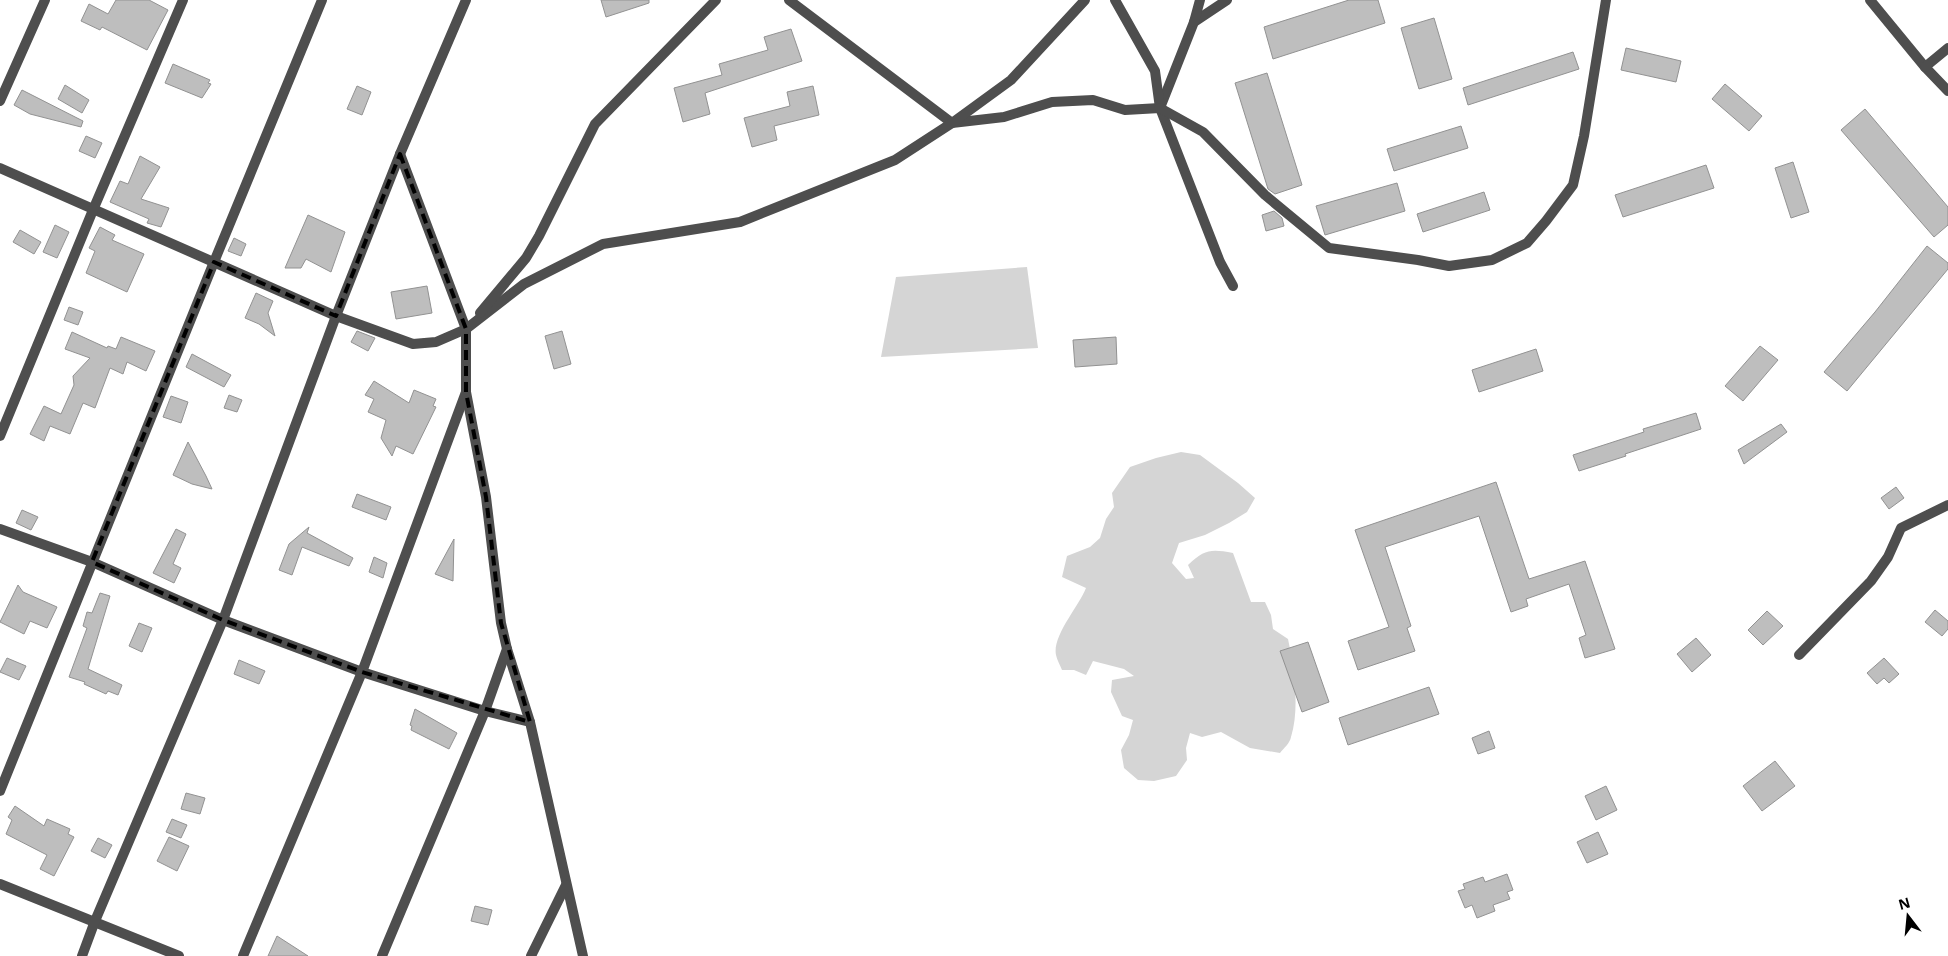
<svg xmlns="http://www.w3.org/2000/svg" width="1948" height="956" font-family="'Noto Sans',sans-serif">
<rect width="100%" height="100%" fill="#fff"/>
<!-- green -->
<g fill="#d5d5d5">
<polygon points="1027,267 1038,348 881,357 896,277"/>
<path d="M1181 452 1200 455 1238 483 1255 498 1247 512 1229 523 1205 535 1179 543 1172 563 1186 579 1194 578 1188 565C1205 549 1211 549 1233 553L1251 602H1265L1271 615 1273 629 1288 639C1294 668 1300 708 1291 737 1290 743 1284 748 1280 753L1250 748 1221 732 1202 737 1190 733 1186 748 1187 760 1176 776 1154 781 1138 780 1124 768 1121 750 1129 735 1133 720 1122 716 1111 692 1112 680 1134 676 1124 669 1093 661 1086 675 1074 670H1062C1060 665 1057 660 1056 655 1052 636 1079 606 1086 588L1062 577 1067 556 1090 547 1100 538 1106 519 1114 507 1112 493 1130 467 1156 458Z"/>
</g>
<!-- building -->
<g fill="#bebebe" stroke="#929292">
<polygon points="116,0 149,0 168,10 147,50 102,27 100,30 81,21 89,4 108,14"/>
<polygon points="601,0 649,0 649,3 606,17"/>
<polygon points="1349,0 1378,0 1385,23 1273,59 1264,27"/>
<polygon points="1434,18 1452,79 1419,89 1401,28"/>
<polygon points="791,29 802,61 705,93 710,114 683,122 674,88 722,75 719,64 768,50 764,37"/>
<polygon points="1626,48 1681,61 1676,82 1621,70"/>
<polygon points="1573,52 1579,69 1468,105 1463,88"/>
<polygon points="173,64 210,80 208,83 211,84 202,98 165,83"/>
<polygon points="1267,73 1302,185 1275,194 1268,189 1235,83"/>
<polygon points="1725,84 1762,116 1749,131 1712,99"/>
<polygon points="65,85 89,100 82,113 58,99"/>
<polygon points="357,86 371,92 362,115 347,109"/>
<polygon points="813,86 819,115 774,126 777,140 752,147 744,118 790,106 787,92"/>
<polygon points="22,90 83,121 81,127 30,114 14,105"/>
<polygon points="1865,109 1948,207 1948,225 1934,237 1841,130"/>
<polygon points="1461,126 1468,148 1394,171 1387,149"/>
<polygon points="86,136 102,143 95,158 79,151"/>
<polygon points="140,156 160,167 141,199 169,208 161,227 147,223 149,219 110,202 120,181 128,184"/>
<polygon points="1793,162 1809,212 1791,218 1775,168"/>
<polygon points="1706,165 1714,188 1623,217 1615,195"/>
<polygon points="1397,183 1405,211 1325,235 1316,206"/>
<polygon points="1484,192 1490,210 1423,232 1417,214"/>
<polygon points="1274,211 1282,218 1284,226 1266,231 1262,215"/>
<polygon points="308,215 345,232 331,272 306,259 301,268 285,268"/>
<polygon points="55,225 69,232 57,258 43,252"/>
<polygon points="100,227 115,235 112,240 144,254 127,292 86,273 95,251 89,248"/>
<polygon points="20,230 41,242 34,254 13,242"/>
<polygon points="234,238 246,244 241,256 228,251"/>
<polygon points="1927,246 1948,263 1948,269 1847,391 1824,372 1875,312"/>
<polygon points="427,286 432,313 396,319 391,292"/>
<polygon points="256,293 273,301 268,313 275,336 259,324 245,318"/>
<polygon points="69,307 83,312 78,325 64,320"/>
<polygon points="357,331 375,338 368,351 351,342"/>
<polygon points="562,331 571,364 554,369 545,336"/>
<polygon points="72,332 107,348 108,346 116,349 121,337 155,351 146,371 127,362 123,374 110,368 95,408 83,403 70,434 50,426 44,441 30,434 44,406 61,414 74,385 73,376 90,358 65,349"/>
<polygon points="1116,337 1117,364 1075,367 1073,340"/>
<polygon points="1760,346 1778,360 1743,401 1725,386"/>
<polygon points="1536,349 1543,371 1479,392 1472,370"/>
<polygon points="192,354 231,375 224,387 186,367"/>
<polygon points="374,381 409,403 414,390 436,399 433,406 436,407 413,454 396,446 392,456 381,438 386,420 368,412 374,399 365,395"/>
<polygon points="229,395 242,400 237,412 224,408"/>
<polygon points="171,396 188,402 181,423 163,417"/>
<polygon points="1696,413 1701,429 1625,454 1626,456 1579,471 1573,455 1644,432 1643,429"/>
<polygon points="1781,424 1787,432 1744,464 1738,450"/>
<polygon points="188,442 206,476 212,489 192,484 173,475"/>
<polygon points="1496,482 1529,579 1585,561 1615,649 1585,658 1579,638 1586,635 1569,584 1526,599 1528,606 1511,612 1479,516 1385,547 1411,626 1407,628 1415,651 1358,670 1348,641 1389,627 1355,530"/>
<polygon points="1896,487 1904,498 1889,509 1881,498"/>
<polygon points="357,494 391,507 386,520 352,507"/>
<polygon points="22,510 38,517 31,530 16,523"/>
<polygon points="309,527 307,533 353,558 349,566 302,547 292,575 279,570 289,544"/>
<polygon points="176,529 186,534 173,564 181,568 174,583 153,573"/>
<polygon points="454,539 453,581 435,574"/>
<polygon points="374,557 387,563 383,578 369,572"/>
<polygon points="18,585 23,592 57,607 47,628 30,621 24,634 0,622"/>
<polygon points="100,593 110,596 88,669 122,685 118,695 108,691 106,694 84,684 85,682 69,677 87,628 83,626 87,612 92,613"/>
<polygon points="1935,610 1948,621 1948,629 1942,636 1925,622"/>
<polygon points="1767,611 1783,626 1763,645 1748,630"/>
<polygon points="139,623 152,628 142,652 129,646"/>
<polygon points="1696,638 1711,655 1692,672 1677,654"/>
<polygon points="1308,642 1329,702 1302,712 1280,651"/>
<polygon points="7,658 26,666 19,680 0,672"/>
<polygon points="1884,658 1899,674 1889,683 1884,678 1877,684 1867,673"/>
<polygon points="239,660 265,671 259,684 234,674"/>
<polygon points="1429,687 1439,714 1348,745 1339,718"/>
<polygon points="415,709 457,733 449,749 411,730 412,726 410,725"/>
<polygon points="1489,731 1495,748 1478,754 1472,738"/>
<polygon points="1775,761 1795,786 1762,811 1743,786"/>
<polygon points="1606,786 1617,810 1596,820 1585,796"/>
<polygon points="186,793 205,798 200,814 181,809"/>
<polygon points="15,806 44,826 47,819 70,829 68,834 74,837 54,876 40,869 47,855 6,834 12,820 8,817"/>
<polygon points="172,819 187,825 181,838 166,832"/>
<polygon points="1598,832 1608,854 1587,863 1577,842"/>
<polygon points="169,837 189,846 177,871 157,861"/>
<polygon points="98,838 112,845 105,858 91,851"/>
<polygon points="1507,874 1513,890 1507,892 1510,899 1493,905 1495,911 1477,918 1472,905 1465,908 1458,891 1465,889 1463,884 1483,877 1485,882"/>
<polygon points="475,906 492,910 488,925 471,921"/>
<polygon points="277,936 308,956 268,956"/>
</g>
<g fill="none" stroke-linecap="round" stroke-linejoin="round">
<!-- street -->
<g stroke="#4e4e4e" stroke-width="10">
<polyline points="789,0 952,123 1004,117 1052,102 1093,100 1125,110 1160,108 1194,22 1227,0"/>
<polyline points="1115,0 1155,71 1160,108 1220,262 1233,286"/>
<polyline points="1870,0 1925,67 1948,91"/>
<polyline points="1194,22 1200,0"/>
<polyline points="1925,67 1948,48"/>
<polyline points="0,101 45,0"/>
<polyline points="1160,108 1203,132 1265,195 1329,248 1418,260 1449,266 1492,260 1527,243 1546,221 1573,185 1584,136 1606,0"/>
<polyline points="400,154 466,329 466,392 486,497 501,623 507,649 530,722 583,956"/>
<polyline points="0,168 336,316 413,344 436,342 466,329 524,284 603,244 740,222 895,160 952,123 1011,80 1085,0"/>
<polyline points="480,313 526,258 539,236 595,124 716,0"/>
<polyline points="0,436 93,210 183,0"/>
<polyline points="0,529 92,562 223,620 362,672 485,711 530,722"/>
<polyline points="1799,655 1871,581 1888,557 1901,528 1948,505"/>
<polyline points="0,791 214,262 322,0"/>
<polyline points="0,884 179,956"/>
<polyline points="82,956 95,921 223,620 336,316 400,154 466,0"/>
<polyline points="243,956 362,672 466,392"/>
<polyline points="382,956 485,711 507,649"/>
<polyline points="531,956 566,885"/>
</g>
</g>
<!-- marked area -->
<path fill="none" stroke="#000" stroke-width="4" stroke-dasharray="10 6" stroke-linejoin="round" d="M400 154 466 329V392L486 497 501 623 530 722 362 672 223 620 92 562 214 262 336 316Z"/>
<!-- north arrow -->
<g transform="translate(1908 916) rotate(344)" stroke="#ffffff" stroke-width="4" paint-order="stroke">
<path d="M0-4L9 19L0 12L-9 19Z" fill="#000000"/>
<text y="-8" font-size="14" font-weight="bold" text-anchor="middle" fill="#000000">N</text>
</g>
</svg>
